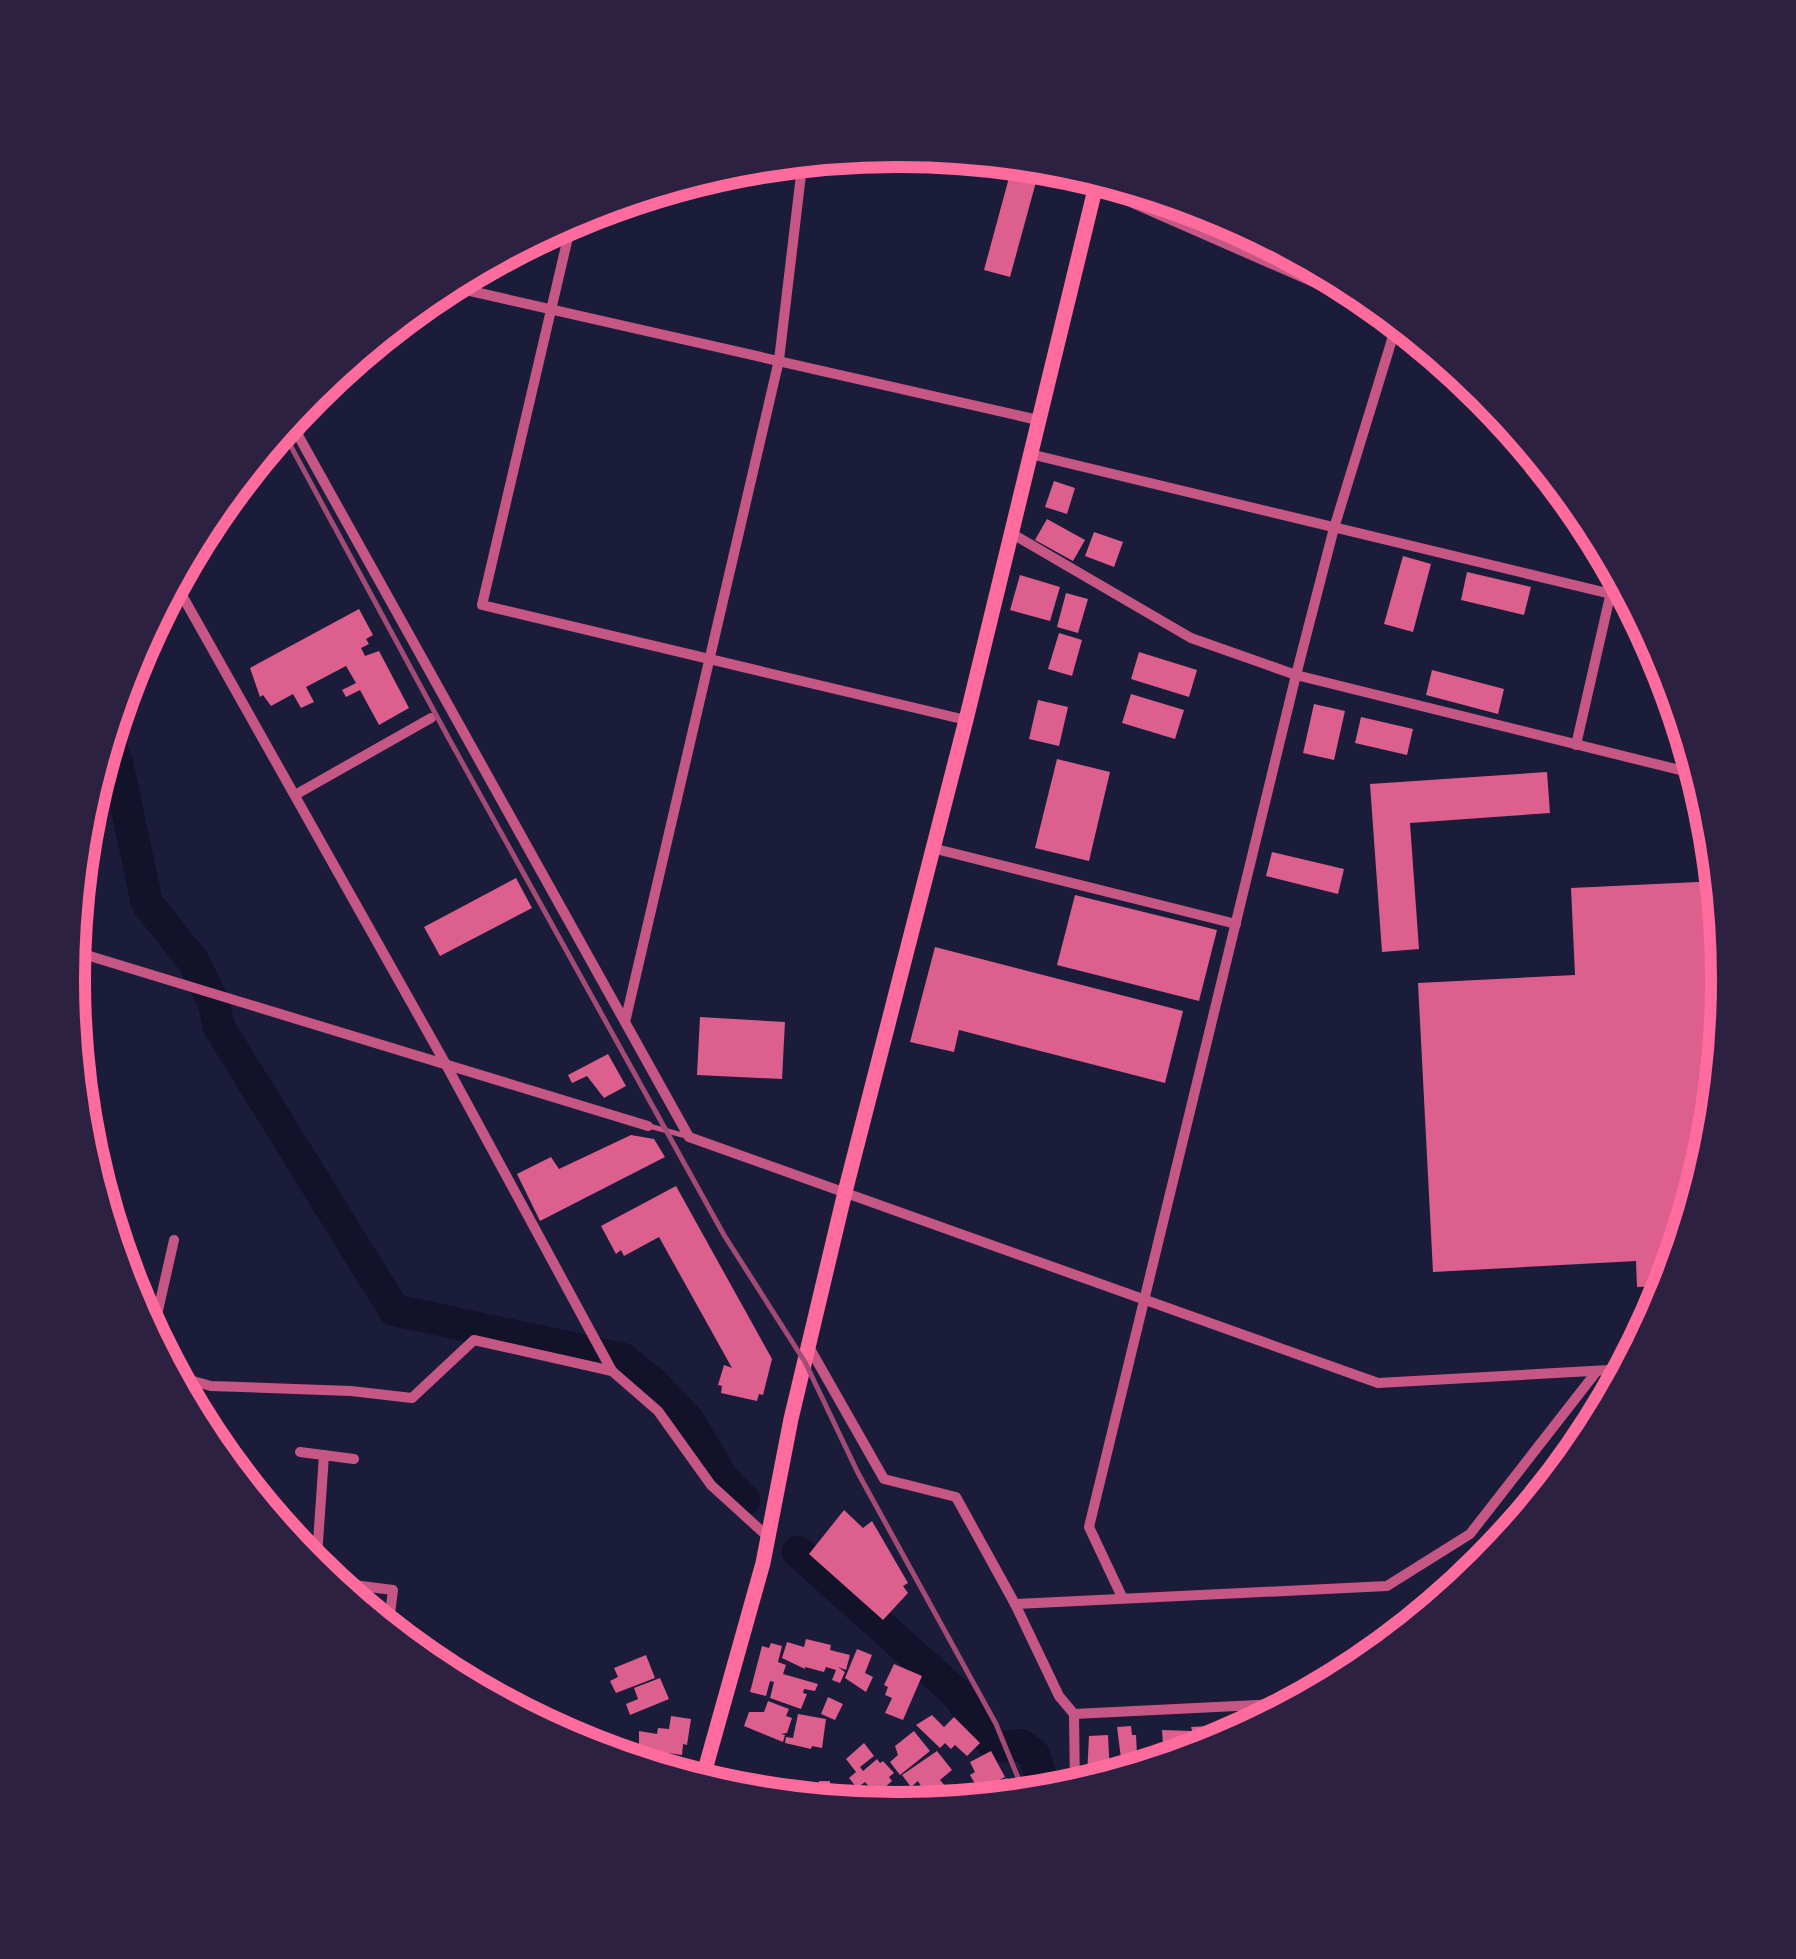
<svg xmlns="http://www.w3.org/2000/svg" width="1796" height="1959" font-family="'Golos Text',sans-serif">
<rect width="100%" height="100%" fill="#1b1b3a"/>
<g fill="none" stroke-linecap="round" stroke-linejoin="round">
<!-- river -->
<g stroke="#12122b" stroke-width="32">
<polyline points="107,739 117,762 147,903 194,962 214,1004 219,1027 394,1310 623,1359 655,1385 689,1421 723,1479 744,1500"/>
<path d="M798 1552 955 1692C963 1701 991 1744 996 1746 1003 1748 1014 1746 1021 1745L1034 1755 1047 1795"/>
</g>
</g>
<!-- building -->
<g fill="#dd5f8e">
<polygon points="1010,174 1036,182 1010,277 984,270"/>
<polygon points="268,445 277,461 237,482"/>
<polygon points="1054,481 1075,488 1067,514 1045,507"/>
<polygon points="1047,519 1085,540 1073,561 1035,540"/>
<polygon points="1094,532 1123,542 1114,567 1085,556"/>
<polygon points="1403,556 1431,564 1413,632 1384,624"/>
<polygon points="1467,572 1531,587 1524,615 1461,600"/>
<polygon points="1020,575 1060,587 1050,621 1010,610"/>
<polygon points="1066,593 1088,599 1078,633 1057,627"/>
<polygon points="359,609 373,635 366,639 369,644 361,648 365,656 379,651 409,708 379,725 360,690 346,697 342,690 356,683 346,666 306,687 314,702 301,708 293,694 271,706 263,695 260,697 250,668"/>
<polygon points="1059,633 1082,640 1072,676 1048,669"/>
<polygon points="1139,652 1197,670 1189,697 1131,679"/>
<polygon points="1432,670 1504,689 1498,714 1426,695"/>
<polygon points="1131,694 1184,710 1175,739 1122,723"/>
<polygon points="1038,700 1068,707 1059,746 1029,739"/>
<polygon points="1314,704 1345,711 1334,760 1303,753"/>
<polygon points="1361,717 1413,729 1407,755 1355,743"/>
<polygon points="1057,759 1110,772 1089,861 1035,848"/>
<polygon points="1547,772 1550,813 1410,823 1419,949 1382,952 1370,784"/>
<polygon points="1272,852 1344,869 1338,894 1266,876"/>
<polygon points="516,878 532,908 440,956 424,927"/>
<polygon points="1719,881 1728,980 1712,1142 1669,1286 1637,1287 1636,1261 1433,1272 1418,983 1575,975 1571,888"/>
<polygon points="1075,895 1217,930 1199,1001 1057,965"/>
<polygon points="935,947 1183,1011 1165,1083 959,1030 954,1052 910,1042"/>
<polygon points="700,1017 785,1022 782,1079 697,1075"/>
<polygon points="608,1054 626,1086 604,1098 587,1076 572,1083 568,1075"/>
<polygon points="631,1135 654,1139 665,1157 540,1221 517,1174 551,1157 559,1169"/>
<polygon points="676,1186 772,1359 763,1395 759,1394 757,1401 721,1393 722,1386 718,1385 724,1365 732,1368 659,1237 624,1256 621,1250 616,1254 601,1226"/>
<polygon points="844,1510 863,1528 872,1521 908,1583 903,1586 908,1593 883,1620 809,1554"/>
<polygon points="806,1639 831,1645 830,1650 850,1655 846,1670 838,1667 845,1672 840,1683 832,1680 836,1670 826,1667 824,1672 805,1667 805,1669 782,1658 787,1642 804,1647"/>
<polygon points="771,1643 782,1646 778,1662 786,1665 783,1674 818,1684 815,1691 804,1689 803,1693 807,1694 801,1709 770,1698 774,1682 770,1681 766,1696 750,1692 762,1646 769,1648"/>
<polygon points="857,1649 872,1655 865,1673 873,1677 866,1692 845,1678"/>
<polygon points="646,1655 655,1678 616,1693 610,1681 618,1677 614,1668"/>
<polygon points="894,1664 922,1676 903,1720 885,1713 892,1698 885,1695 888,1687 884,1685"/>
<polygon points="660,1678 669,1699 630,1715 626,1704 638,1699 634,1688"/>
<polygon points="828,1697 843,1704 835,1720 821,1714"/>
<polygon points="768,1701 789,1709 786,1716 792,1718 787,1733 781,1734 785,1735 783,1742 744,1726 749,1712 764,1712"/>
<polygon points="798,1714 826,1719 822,1748 812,1746 811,1749 785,1743 786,1737 793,1738"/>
<polygon points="932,1715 944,1727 954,1717 980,1743 967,1756 955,1745 951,1749 945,1743 940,1748 916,1725"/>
<polygon points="671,1716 691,1719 687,1745 683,1744 682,1755 639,1749 639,1731 657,1734 658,1728 669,1729"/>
<polygon points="1235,1723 1235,1730 1249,1729 1215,1747 1218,1724"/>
<polygon points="1131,1726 1132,1735 1136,1735 1137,1754 1150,1753 1151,1766 1115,1773 1115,1766 1122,1766 1117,1727"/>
<polygon points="1209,1726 1208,1749 1168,1756 1169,1761 1156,1765 1156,1745 1163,1745 1162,1730 1192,1731 1191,1727"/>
<polygon points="914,1731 930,1751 900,1775 890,1762 898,1755 895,1746"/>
<polygon points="1108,1735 1110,1775 1087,1776 1089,1736"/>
<polygon points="589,1738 602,1739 602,1753 580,1747 580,1741 589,1741"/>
<polygon points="864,1743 874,1756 860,1767 863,1771 877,1759 880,1763 883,1761 894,1773 889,1777 892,1781 876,1795 865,1782 857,1788 849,1778 856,1772 846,1759"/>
<polygon points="937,1751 952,1770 940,1780 946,1787 929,1801 918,1781 911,1787 902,1775"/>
<polygon points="991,1751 1005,1777 979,1791 970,1775 975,1772 970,1762"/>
<polygon points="653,1756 674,1760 673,1771 679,1772 678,1777 651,1768"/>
<polygon points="1110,1777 1111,1779 1086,1786 1086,1778"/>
<polygon points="1007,1778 1017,1798 983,1802 978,1792"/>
<polygon points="819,1781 830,1781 830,1790 836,1790 836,1799 841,1799 841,1804 819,1802"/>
<polygon points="960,1784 972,1803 932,1807 930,1803"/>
<polygon points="726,1789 757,1793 756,1796 735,1794"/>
<polygon points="905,1797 915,1808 896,1810 892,1805"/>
</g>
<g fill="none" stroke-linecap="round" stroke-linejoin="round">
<!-- path -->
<polyline stroke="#ff6b9d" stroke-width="4" points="1481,1544 1494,1556"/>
<!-- service -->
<polyline stroke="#c65784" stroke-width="5" points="649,1126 686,1136"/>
<!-- minor -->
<g stroke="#c65784" stroke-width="10">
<polyline points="1023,161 1096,187 1393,317"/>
<polyline points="573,216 482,605 966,720"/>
<polyline points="444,285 1038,420"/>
<polyline points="289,419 689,1137 1378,1383 1627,1369"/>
<polyline points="1030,454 1632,599"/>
<polyline points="1011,533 1191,638 1296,675 1700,775"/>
<polyline points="174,581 444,1061 612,1371 658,1411 711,1485 768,1537"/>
<polyline points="1576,745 1616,570"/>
<polyline points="295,795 431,718"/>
<polyline points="932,848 1236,924"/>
<polyline points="70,950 648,1126"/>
<polyline points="626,1018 779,360 803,158"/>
<polyline points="152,1337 174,1240"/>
<polyline points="809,1347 884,1479 956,1497 1015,1604 1059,1696 1074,1714 1075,1789"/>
<polyline points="172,1375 211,1386 351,1391 412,1398 474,1340 612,1371"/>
<polyline points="300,1452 354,1459"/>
<polyline points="316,1571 324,1455"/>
<polyline points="330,1582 393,1590 388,1630"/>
<polyline points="1122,1597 1089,1527 1296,675 1334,528 1398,320"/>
<polyline points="1015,1604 1387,1586 1470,1534 1597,1371"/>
<polyline points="1074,1714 1299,1703"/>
</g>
<!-- secondary -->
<polyline stroke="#ff6b9d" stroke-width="15" points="701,1784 763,1563 791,1419 845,1192 966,720 1098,177"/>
<!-- rail -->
<polyline stroke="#a44b75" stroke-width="5" points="281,428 448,737 724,1235 805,1362 858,1473 996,1724 1026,1797"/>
</g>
<!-- crop -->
<path d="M0 0H1796V1959H0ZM897 167H899A812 812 0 0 1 1711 979V980A812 812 0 0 1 899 1792H897A812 812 0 0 1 85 980V979A812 812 0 0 1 897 167Z" fill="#2d2142" fill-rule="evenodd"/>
<path fill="none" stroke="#ff6b9d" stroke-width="12" d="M897 167H899A812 812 0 0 1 1711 979V980A812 812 0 0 1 899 1792H897A812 812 0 0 1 85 980V979A812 812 0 0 1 897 167Z"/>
</svg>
